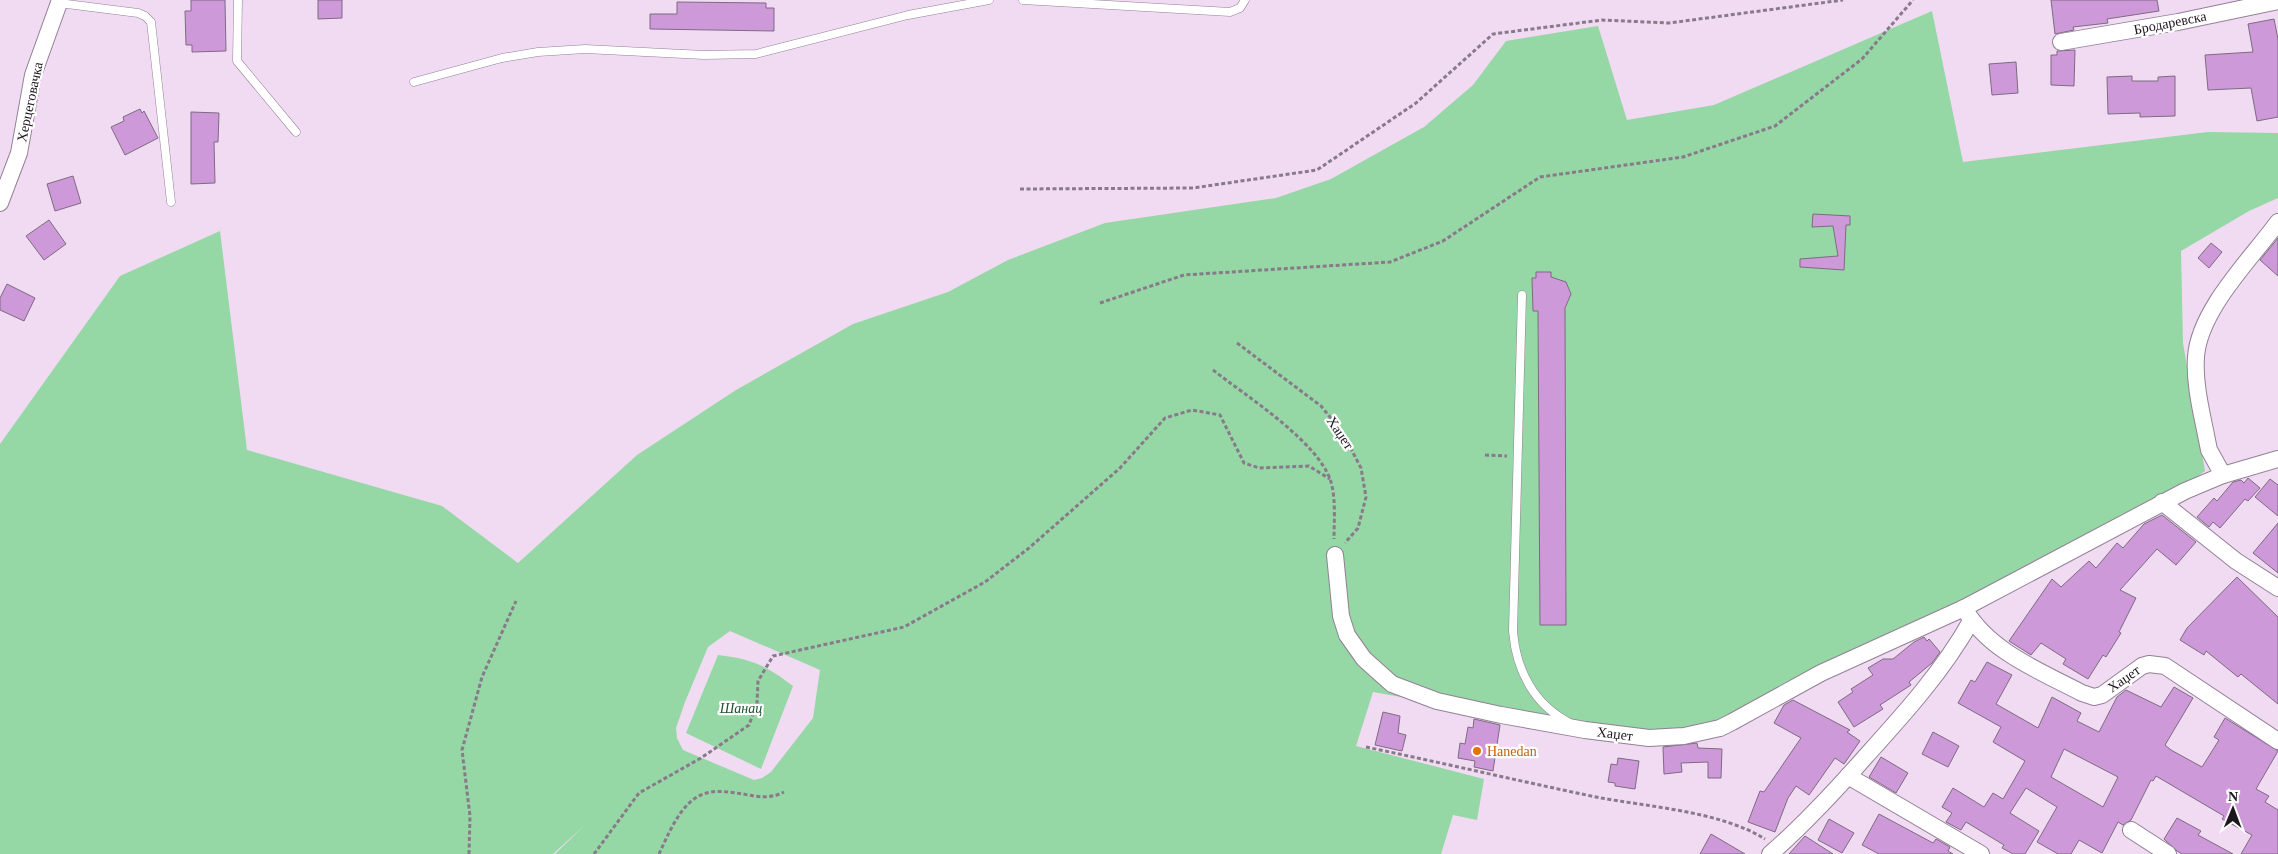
<svg xmlns="http://www.w3.org/2000/svg" width="2278" height="854" font-family="Georgia,serif">
<rect width="100%" height="100%" fill="#f0dbf3"/>
<!-- green -->
<g fill="#95d7a5" fill-rule="evenodd">
<path d="M1932 11 1963 162 2208 132 2278 133V198L2249 211 2181 251 2183 343 2205 471 2162 502 1964 608 1684 736 1585 730 1373 692 1356 746 1484 779 1477 820 1453 815 1441 854H555L587 823 553 854H0V444L120 276 220 231 247 450 442 506 518 563 637 455 736 390 853 324 948 292 1008 260 1105 223 1276 198 1331 179 1424 127 1473 85 1506 41 1598 26 1627 120 1714 105ZM730 631 820 670 813 718 771 772 762 778 754 780 683 750 677 738 676 728 685 702 708 647Z"/>
<path d="M718 655C752 659 765 665 793 686L761 769 686 733Z"/>
</g>
<!-- building -->
<g fill="#ce99d8" stroke="#7d6b81" fill-rule="evenodd">
<polygon points="191,0 225,0 226,51 192,52 192,45 186,45 185,11 191,11"/>
<polygon points="318,0 342,0 342,18 318,19"/>
<polygon points="2051,0 2157,0 2159,11 2107,19 2108,23 2073,27 2074,30 2055,34"/>
<polygon points="677,2 766,3 766,8 774,8 774,31 650,29 650,14 677,14"/>
<polygon points="2274,19 2278,39 2278,117 2257,121 2251,88 2208,90 2205,55 2253,52 2248,24"/>
<polygon points="2075,50 2074,86 2051,85 2051,55 2057,55 2057,51"/>
<polygon points="2016,62 2018,93 1992,95 1989,64"/>
<polygon points="2132,76 2132,81 2158,81 2158,77 2175,76 2175,116 2140,117 2140,113 2108,114 2107,77"/>
<polygon points="140,109 142,113 144,111 158,138 125,155 111,127 124,121 123,117"/>
<polygon points="191,112 219,113 218,142 214,142 215,183 191,184"/>
<polygon points="73,176 81,203 55,211 47,184"/>
<polygon points="1813,214 1850,216 1850,225 1846,225 1844,270 1800,267 1800,259 1838,256 1833,226 1812,227"/>
<polygon points="49,220 66,244 44,260 26,236"/>
<polygon points="2278,238 2278,276 2260,260"/>
<polygon points="2211,243 2222,252 2209,268 2198,258"/>
<polygon points="1536,272 1551,272 1551,277 1566,282 1571,294 1565,308 1566,625 1540,625 1538,311 1533,311 1532,278 1536,278"/>
<polygon points="7,284 35,298 24,321 0,310 0,298"/>
<polygon points="2248,478 2260,488 2248,501 2245,499 2220,528 2213,522 2209,527 2197,517 2214,498 2217,501 2233,482 2241,480 2244,483"/>
<polygon points="2270,479 2278,485 2278,516 2255,497"/>
<polygon points="2162,515 2196,542 2176,565 2157,549 2120,590 2136,598 2119,632 2121,633 2106,657 2103,655 2088,679 2063,664 2066,659 2041,643 2031,655 2009,641 2052,579 2061,587 2089,561 2096,568 2117,543 2123,548 2144,524"/>
<polygon points="2278,523 2278,573 2253,553"/>
<polygon points="2237,577 2278,617 2278,704 2241,674 2238,677 2206,651 2204,655 2180,640 2187,628"/>
<polygon points="1924,637 1927,641 1929,639 1940,652 1932,663 1909,682 1911,685 1880,705 1883,709 1854,727 1838,702 1853,692 1851,689 1873,675 1868,668 1883,659 1893,659 1914,642"/>
<path d="M1987 662 2012 675 1996 704 2038 728 2052 697 2081 713 2077 721 2099 732 2117 697 2126 690 2161 707 2174 687 2193 698 2165 745 2171 750 2202 767 2219 740 2214 737 2225 718 2278 751 2256 789 2269 796 2265 802 2278 810V854H2241L2252 835 2222 819 2224 816 2156 776 2153 781 2151 780 2131 820 2123 825 2118 822 2102 853 2079 840 2071 854H2058L2037 842 2057 807 2026 788 2010 813 2039 831 2025 854H2013L2002 848 2004 845 1966 822 1961 830 1946 822 1952 813 1942 807 1953 788 1984 807 1993 793 2003 799 2025 761 1993 742 2001 727 1958 703 1971 680 1975 682ZM2064 749 2118 777 2103 807 2051 777Z"/>
<polygon points="1793,700 1850,730 1847,732 1860,741 1844,764 1835,758 1809,795 1796,786 1788,798 1775,832 1748,822 1760,791 1764,792 1801,738 1774,723 1784,705"/>
<polygon points="1383,712 1400,716 1398,733 1406,735 1402,751 1375,745"/>
<polygon points="1474,719 1500,725 1493,771 1474,767 1475,761 1458,758 1460,743 1465,744 1468,727 1473,728"/>
<polygon points="1933,732 1959,746 1948,767 1922,754"/>
<polygon points="1697,743 1698,748 1722,749 1721,778 1708,778 1708,762 1681,763 1682,772 1664,774 1663,747"/>
<polygon points="1881,757 1908,773 1896,793 1869,777"/>
<polygon points="1618,758 1639,761 1635,789 1615,786 1615,783 1608,782 1611,764 1617,765"/>
<polygon points="1879,814 1933,843 1936,839 1950,847 1948,851 1953,854 1879,854 1862,845"/>
<polygon points="2177,818 2201,831 2198,835 2233,854 2182,854 2177,851 2164,839"/>
<polygon points="1829,819 1854,833 1842,853 1818,840"/>
<polygon points="1711,834 1745,854 1700,854"/>
<polygon points="1805,836 1833,854 1789,854"/>
</g>
<g fill="none" stroke-linecap="round" stroke-linejoin="round">
<!-- service casing -->
<g stroke="#928095" stroke-width="9">
<g id="service">
<polyline points="238,0 237,61 296,132"/>
<polyline points="1023,0 1230,12 1240,8 1245,0"/>
<polyline points="59,3 138,13 145,16 151,22 171,202"/>
<polyline points="414,82 502,58 538,52 585,49 704,55 756,54 908,15 989,0"/>
<path d="M1522 295 1513 631C1516 670 1534 705 1570 723"/>
</g>
</g>
<!-- minor casing -->
<g stroke="#928095" stroke-width="18">
<g id="minor">
<polyline points="2061,42 2178,22 2278,1"/>
<polyline points="0,203 19,153 33,75 60,0"/>
<path d="M2223 475 2209 450 2207 440C2202 414 2194 384 2196 357 2199 310 2251 259 2278 222"/>
<polyline points="2162,502 2236,561 2278,588"/>
<polyline points="1335,555 1341,616 1347,635 1364,659 1392,684 1437,701 1501,715 1585,730 1649,738 1684,736 1720,728 1732,722 1821,673 1964,608 2185,491 2223,475 2278,459"/>
<path d="M1964 608C1988 651 2040 671 2082 693L2094 697 2102 695 2142 666 2149 664 2165 666 2278 741"/>
<polyline points="1848,776 1981,854"/>
<polyline points="2131,830 2168,854"/>
<path d="M1770 854C1805 824 1836 790 1866 756 1904 714 1943 671 1971 621"/>
</g>
</g>
<!-- path -->
<g stroke="#887a8a" stroke-width="3" stroke-dasharray="4 2.5" stroke-linecap="butt">
<polyline points="1020,189 1193,188 1317,170 1416,103 1493,34 1602,20 1669,23 1843,0"/>
<polyline points="1100,303 1184,275 1390,262 1443,241 1540,177 1683,157 1775,126 1862,59 1913,0"/>
<polyline points="1237,343 1321,406 1339,428 1350,447 1361,468 1366,497 1358,528 1345,543"/>
<path d="M1213 370C1246 396 1319 442 1331 482 1336 500 1334 521 1334 539"/>
<polyline points="1485,455 1507,456"/>
<path d="M1366 747C1443 763 1519 781 1596 797 1648 807 1720 811 1765 839"/>
<polyline points="469,854 470,816 462,750 482,677 516,601"/>
<polyline points="594,854 639,793 701,758 749,725 757,703 758,681 773,656 904,627 985,582 1029,548 1120,468 1165,418 1192,410 1220,415 1244,463 1259,468 1309,466 1330,479"/>
<path d="M659 854C668 835 680 804 701 795 714 789 729 792 743 794 758 797 770 799 784 792"/>
</g>
<!-- service -->
<use href="#service" stroke="#fff" stroke-width="8"/>
<!-- minor -->
<use href="#minor" stroke="#fff" stroke-width="16"/>
</g>
<!-- markers -->
<circle fill="#e8710a" stroke="#fff" stroke-width="2" cx="1477" cy="751" r="5"/>
<g text-anchor="middle" dominant-baseline="central" stroke-width="4.5" stroke-linejoin="round" paint-order="stroke">
<!-- street labels -->
<g font-size="14" fill="#1d161e" stroke="#fff">
<text transform="translate(2170 23) rotate(-11)">Бродаревска</text>
<text transform="translate(30 102) rotate(-78)">Херцеговачка</text>
<text transform="translate(1340 433) rotate(56)">Хаџет</text>
<text transform="translate(2124 679) rotate(-35)">Хаџет</text>
<text transform="translate(1615 734) rotate(7)">Хаџет</text>
</g>
<!-- park labels -->
<g font-size="14" font-style="italic" fill="#1d512e" stroke="#fff">
<text x="741" y="708">Шанац</text>
</g>
<!-- food labels -->
<g font-size="14" fill="#c56008" stroke="#fff" text-anchor="start">
<text x="1487" y="751">Hanedan</text>
</g>
</g>
<!-- north arrow -->
<g transform="translate(2233 809) rotate(1)" stroke="#ffffff" stroke-width="4" paint-order="stroke">
<path d="M0-4L9 19L0 12L-9 19Z" fill="#1d161e"/>
<text y="-8" font-size="14" font-weight="bold" text-anchor="middle" fill="#1d161e">N</text>
</g>
</svg>
